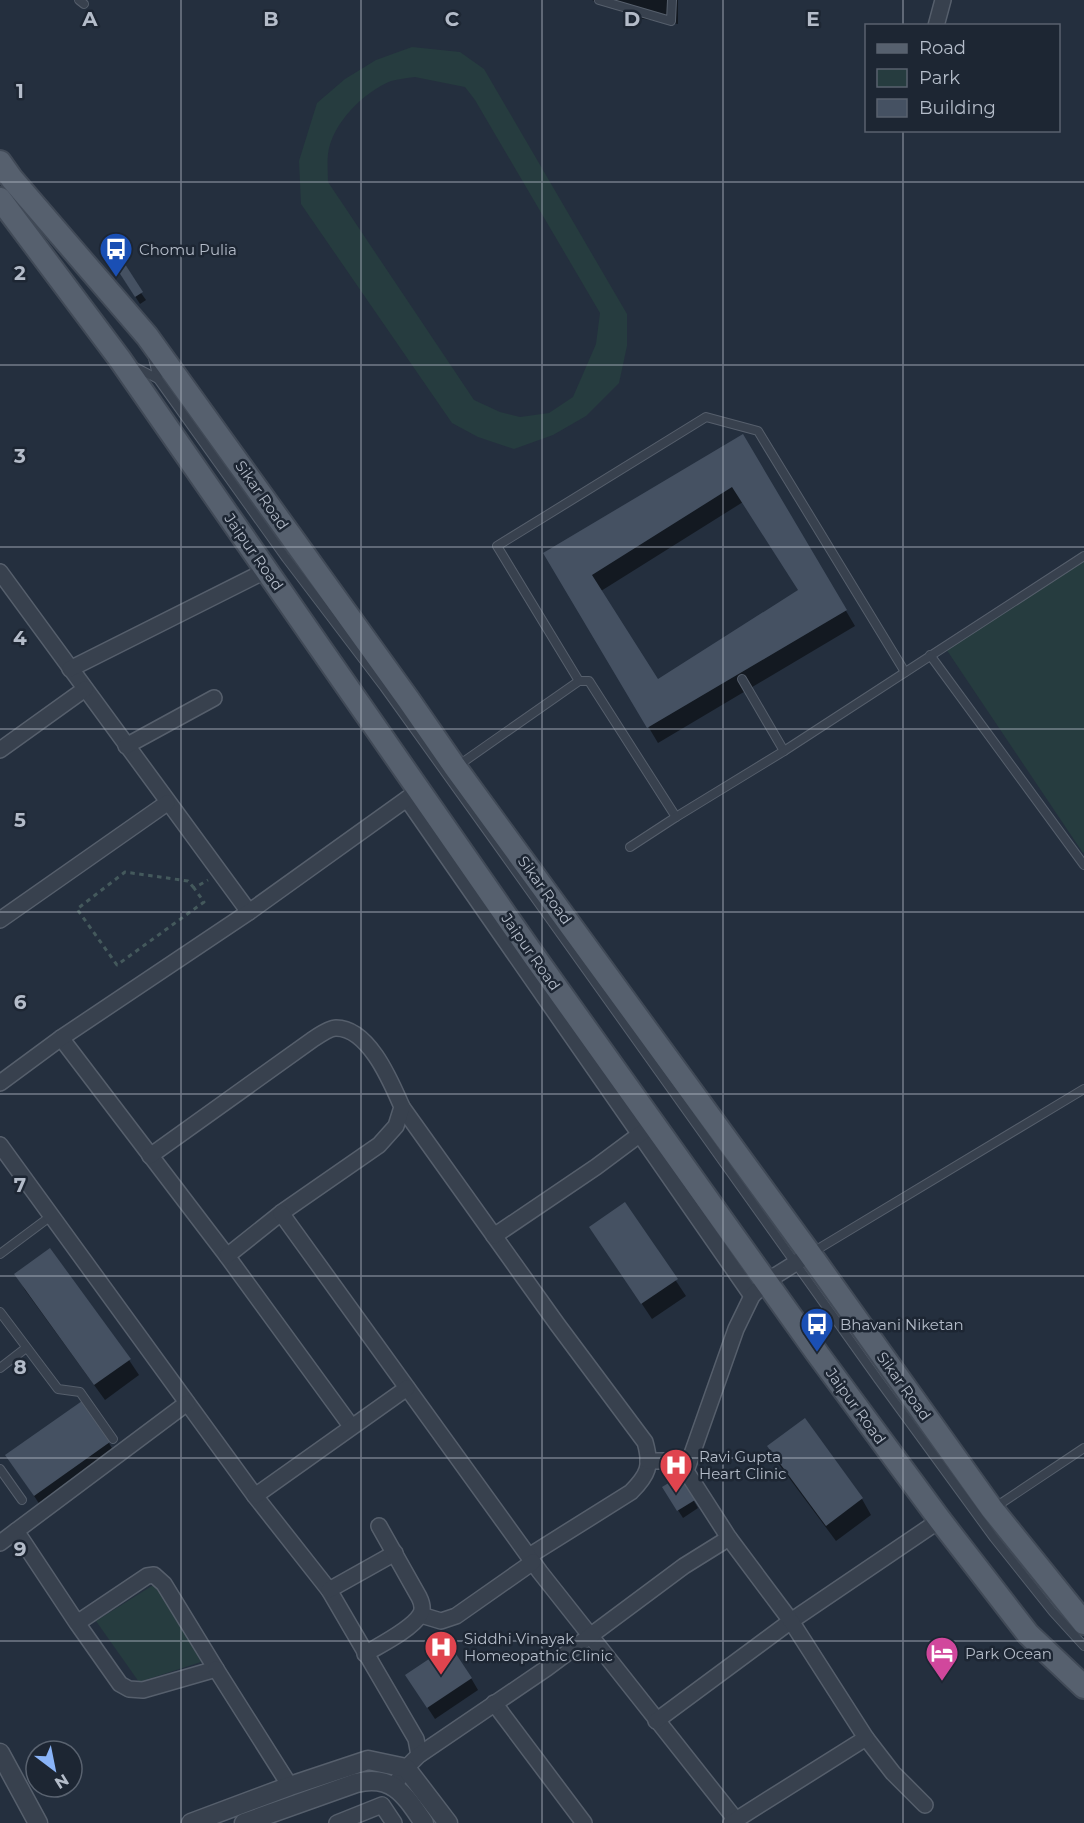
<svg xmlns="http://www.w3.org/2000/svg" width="1084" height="1823" font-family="Montserrat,sans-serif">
<rect width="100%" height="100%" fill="#242f3e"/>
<!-- green -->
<g fill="#263c3f" fill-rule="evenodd">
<path d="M412 47 460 52 484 69 627 314V346L619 383 586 416 553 435 514 449 478 437 452 423 301 204 299 161 317 103 345 79 376 60ZM415 77 465 87 475 100 600 313 596 344 573 397 549 413 520 417 500 412 474 400 328 182C328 173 327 163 328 154 332 123 364 92 391 81 398 79 407 78 415 77Z"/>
<polygon points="1084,556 1084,852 1083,853 942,643"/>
<polygon points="158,1582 201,1662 139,1682 96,1621"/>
</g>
<!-- shadow -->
<g fill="#0007" fill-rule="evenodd">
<polygon points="592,0 678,0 678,24 637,18"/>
<polygon points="121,274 141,293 146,300 140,304"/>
<path d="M742 436 855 626 658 743 545 554ZM743 502 800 591 658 681 601 591Z"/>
<polygon points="625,1204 686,1296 652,1319 591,1228"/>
<polygon points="16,1274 129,1360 139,1375 105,1400 25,1290"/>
<polygon points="109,1443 118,1459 44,1511 7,1455"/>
<polygon points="769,1447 862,1499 871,1515 836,1541 778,1463"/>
<polygon points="680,1478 698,1508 683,1518 664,1488"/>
<polygon points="471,1678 478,1690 435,1719 414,1687"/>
</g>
<!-- building -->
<g fill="#455162" fill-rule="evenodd">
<polygon points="123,261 143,292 135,297 115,266"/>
<path d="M743 434 847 610 647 728 543 553ZM732 487 798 590 658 679 592 575Z"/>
<polygon points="625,1202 678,1279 641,1304 589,1227"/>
<polygon points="50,1248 131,1359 94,1385 14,1274"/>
<polygon points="82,1401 110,1442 34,1496 5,1455"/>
<polygon points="805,1418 863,1498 826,1526 767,1446"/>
<polygon points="680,1476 695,1500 677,1511 662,1487"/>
<polygon points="450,1645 472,1678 427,1708 405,1675"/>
</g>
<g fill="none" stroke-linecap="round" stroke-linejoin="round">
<!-- service casing -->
<g stroke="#565f6c" stroke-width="10">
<g id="service">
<polyline points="79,0 84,4"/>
<polyline points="599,0 671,21 672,0"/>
<polyline points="153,358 158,379 286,558 384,687 493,839 878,1379 994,1538 1053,1612 1084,1646"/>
<polyline points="133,366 158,379"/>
<polyline points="930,655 1084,865"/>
<polyline points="742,679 784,751"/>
<polyline points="579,681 497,546 706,417 758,431 905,672"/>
<polyline points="456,767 579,681 589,681 676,817 784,751 1084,556"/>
<polyline points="630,847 676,817"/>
<polyline points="813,1252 1084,1089"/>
<polyline points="0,1254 51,1216"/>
<polyline points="0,1312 58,1389 80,1392 113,1439"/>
<polyline points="0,1368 26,1348"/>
<polyline points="0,1469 22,1500"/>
<polyline points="994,1508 1084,1448"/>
</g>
</g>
<!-- minor casing -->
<g stroke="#565f6c" stroke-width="18">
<g id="minor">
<polyline points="936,26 943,0"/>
<polyline points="0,572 249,912"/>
<polyline points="70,669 267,570"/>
<polyline points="126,746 214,698"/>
<polyline points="0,750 85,689"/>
<polyline points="407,799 752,1296"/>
<polyline points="0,920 167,803"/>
<polyline points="61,1038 227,1256 351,1426"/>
<polyline points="0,1083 61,1038 249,912 415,793"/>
<path d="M402 1107 557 1324 645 1442C652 1466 648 1475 631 1492L529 1556"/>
<polyline points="0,1145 255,1496 329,1590 416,1739 419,1755"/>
<path d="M150 1156 312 1040C318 1036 329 1028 336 1028 369 1028 391 1082 402 1107L396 1126 379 1145 281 1213 227 1256"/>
<polyline points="281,1213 540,1572 736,1820"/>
<polyline points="494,1236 596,1167 647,1129"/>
<polyline points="648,1461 666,1461 686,1471"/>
<polyline points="255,1496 407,1388"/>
<polyline points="16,1531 77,1623 147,1576 154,1575 164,1584 216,1669 143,1690 129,1689 120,1684 77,1623"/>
<polyline points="0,1543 187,1403"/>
<polyline points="329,1590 395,1553"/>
<polyline points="421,1615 441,1621 456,1616 533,1562"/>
<path d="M365 1654C380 1645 412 1629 420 1615 424 1609 422 1603 419 1597L379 1526"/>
<polyline points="216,1669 290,1786"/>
<polyline points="494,1703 584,1823"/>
<polyline points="656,1721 791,1621 940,1520"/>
<polyline points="866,1738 893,1773 925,1805"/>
<polyline points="394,1786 406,1768 419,1755 547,1668 684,1566 729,1538"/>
<polyline points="337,1823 382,1805 394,1823"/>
<polyline points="731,1823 866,1738 791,1621 729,1538 686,1471 736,1329 752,1296 767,1281 810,1254"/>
</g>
</g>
<!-- tertiary casing -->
<g stroke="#565f6c" stroke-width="21">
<g id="tertiary">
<polyline points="0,1753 38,1823"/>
<polyline points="191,1823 290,1786 368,1760 406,1768 448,1823"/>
<path d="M244 1823 356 1783C393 1774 405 1795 424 1823"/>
</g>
</g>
<!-- primary casing -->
<g stroke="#414a57" stroke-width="26">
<g id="primary">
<polyline points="0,162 12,179 147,336 408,699 455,767 810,1254 992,1509 1084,1623"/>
<polyline points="0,199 119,358 534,956 817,1353 940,1520 1028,1634 1084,1687"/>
</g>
</g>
<!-- path -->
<polyline stroke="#44595c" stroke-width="3" stroke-dasharray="4.5 4.5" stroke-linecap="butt" points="194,888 188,881 125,872 77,909 117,965 204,902 194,888 208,880"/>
<!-- service -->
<use href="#service" stroke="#38414e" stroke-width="8"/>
<!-- minor -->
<use href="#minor" stroke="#38414e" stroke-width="15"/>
<!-- tertiary -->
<use href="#tertiary" stroke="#38414e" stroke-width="18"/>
<!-- primary -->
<use href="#primary" stroke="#56606e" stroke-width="22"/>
</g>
<!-- grid -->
<path fill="none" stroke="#b4bcc9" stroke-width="1.5" stroke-opacity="0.55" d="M181 0V1823M361 0V1823M542 0V1823M723 0V1823M903 0V26M903 130V1823M0 182H1084M0 365H1084M0 547H1084M0 729H1084M0 912H1084M0 1094H1084M0 1276H1084M0 1458H1084M0 1641H1084"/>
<!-- icons -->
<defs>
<g id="bus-pin" transform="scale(1.725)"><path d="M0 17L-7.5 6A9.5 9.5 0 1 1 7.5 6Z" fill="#1a4fb4" stroke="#1d2633"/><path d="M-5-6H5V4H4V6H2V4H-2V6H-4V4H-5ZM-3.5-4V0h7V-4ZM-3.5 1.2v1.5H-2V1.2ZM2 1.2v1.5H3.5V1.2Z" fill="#fff"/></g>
<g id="hospital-pin" transform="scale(1.725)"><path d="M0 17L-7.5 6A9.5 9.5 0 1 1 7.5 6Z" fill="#e0444e" stroke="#1d2633"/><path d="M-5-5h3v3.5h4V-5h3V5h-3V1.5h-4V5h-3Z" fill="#fff"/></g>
<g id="hotel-pin" transform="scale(1.725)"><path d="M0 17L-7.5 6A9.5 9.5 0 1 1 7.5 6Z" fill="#d1479c" stroke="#1d2633"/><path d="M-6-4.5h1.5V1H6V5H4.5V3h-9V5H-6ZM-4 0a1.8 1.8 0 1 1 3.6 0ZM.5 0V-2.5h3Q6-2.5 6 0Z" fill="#fff"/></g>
</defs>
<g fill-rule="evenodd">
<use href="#bus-pin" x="116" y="249"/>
<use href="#bus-pin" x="817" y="1324"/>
<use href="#hospital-pin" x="676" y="1465"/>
<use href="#hospital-pin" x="441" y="1647"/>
<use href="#hotel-pin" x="942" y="1653"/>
</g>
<g text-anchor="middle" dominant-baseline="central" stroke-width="5" stroke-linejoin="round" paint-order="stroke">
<!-- poi labels -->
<g font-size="15" fill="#b4bcc9" stroke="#1d2633" text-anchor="start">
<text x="139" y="249">Chomu Pulia</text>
<text x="840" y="1324">Bhavani Niketan</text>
<text x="699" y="1456">Ravi Gupta<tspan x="699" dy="17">Heart Clinic</tspan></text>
<text x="464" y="1638">Siddhi Vinayak<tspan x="464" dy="17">Homeopathic Clinic</tspan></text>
<text x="965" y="1653">Park Ocean</text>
</g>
<!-- street labels -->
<g font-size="15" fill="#b4bcc9" stroke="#1d2633">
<text transform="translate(262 495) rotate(55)">Sikar Road</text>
<text transform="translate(254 552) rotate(55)">Jaipur Road</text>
<text transform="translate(545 890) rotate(54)">Sikar Road</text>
<text transform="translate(531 952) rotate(55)">Jaipur Road</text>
<text transform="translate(904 1386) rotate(54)">Sikar Road</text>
<text transform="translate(856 1406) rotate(54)">Jaipur Road</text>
</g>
</g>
<g font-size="20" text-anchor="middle" font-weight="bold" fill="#b4bcc9" stroke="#1d2633" stroke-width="5" stroke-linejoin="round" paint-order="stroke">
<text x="90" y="26">A</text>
<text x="271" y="26">B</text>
<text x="452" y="26">C</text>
<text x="632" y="26">D</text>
<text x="813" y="26">E</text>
<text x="20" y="98">1</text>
<text x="20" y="280">2</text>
<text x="20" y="463">3</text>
<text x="20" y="645">4</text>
<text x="20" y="827">5</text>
<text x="20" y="1009">6</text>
<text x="20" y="1192">7</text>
<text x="20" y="1374">8</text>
<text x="20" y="1556">9</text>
</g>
<!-- legend -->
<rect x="865" y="24" width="195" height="108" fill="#1d2633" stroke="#59626f" stroke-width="1.5"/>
<rect x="877" y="44" width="30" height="9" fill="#56606e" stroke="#59626f" stroke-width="1.5"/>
<text x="919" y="54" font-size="18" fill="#b4bcc9">Road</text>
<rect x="877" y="69" width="30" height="18" fill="#263c3f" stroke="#59626f" stroke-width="1.5"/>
<text x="919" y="84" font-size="18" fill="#b4bcc9">Park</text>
<rect x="877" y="99" width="30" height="18" fill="#455162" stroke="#59626f" stroke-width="1.5"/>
<text x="919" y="114" font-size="18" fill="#b4bcc9">Building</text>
<!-- north arrow -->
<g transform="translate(54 1769) rotate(148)"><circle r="28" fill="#1d2633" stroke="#59626f" stroke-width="1.5"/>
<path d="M0-4.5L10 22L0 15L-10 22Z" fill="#8ab4f8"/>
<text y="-9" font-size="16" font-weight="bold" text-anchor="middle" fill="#b4bcc9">N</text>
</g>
</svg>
